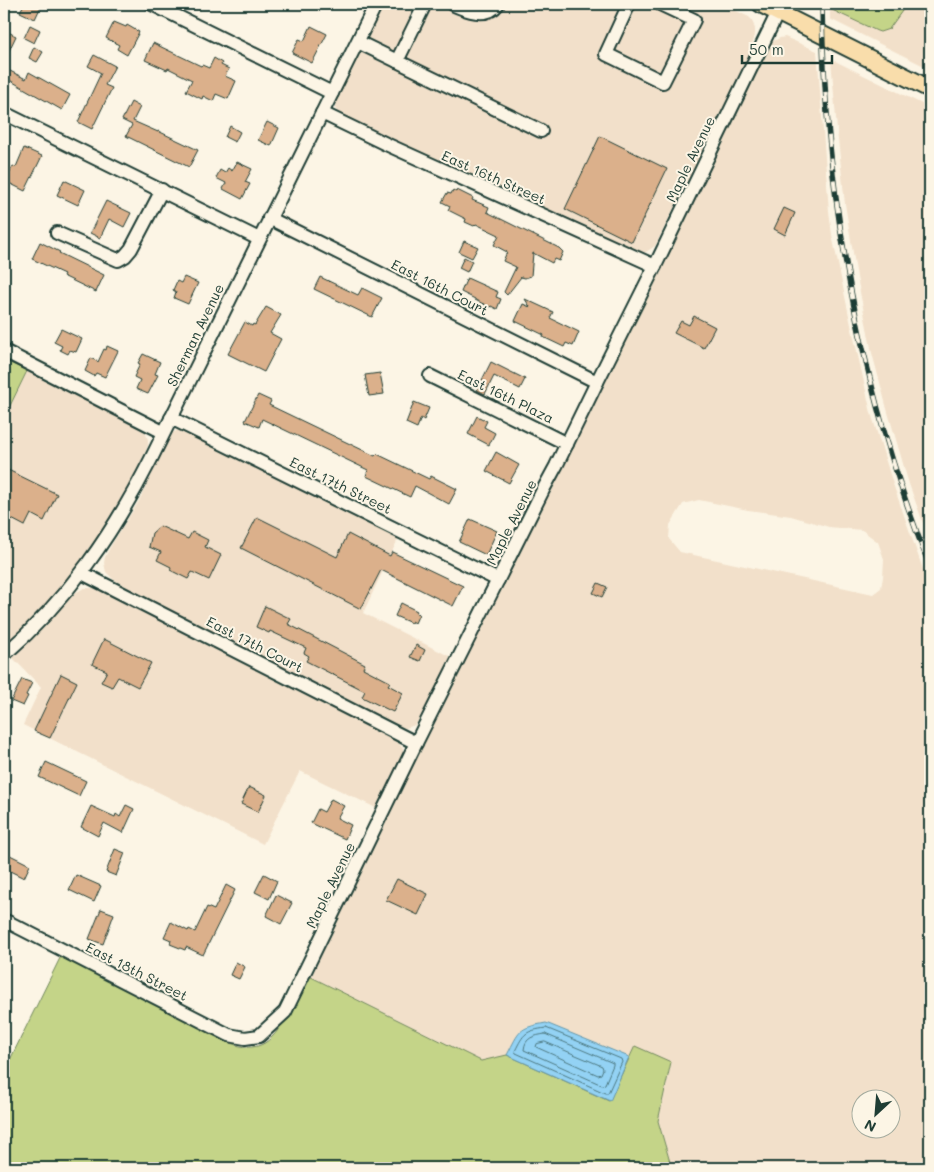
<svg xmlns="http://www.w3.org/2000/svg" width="934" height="1172" font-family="Mali,sans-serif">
<rect width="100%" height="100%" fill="#fcf5e5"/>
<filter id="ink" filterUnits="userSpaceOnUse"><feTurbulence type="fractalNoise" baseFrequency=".02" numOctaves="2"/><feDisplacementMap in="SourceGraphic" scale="10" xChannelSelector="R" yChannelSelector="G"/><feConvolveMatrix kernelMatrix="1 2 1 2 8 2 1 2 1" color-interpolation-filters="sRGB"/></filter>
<g filter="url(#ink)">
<!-- built -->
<g fill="#f2e0ca" fill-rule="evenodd">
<polygon points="384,4 722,4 749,17 752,20 755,29 755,34 751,50 715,126 655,246 646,252 638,254 339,115 335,108 336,101"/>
<polygon points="830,4 930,4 930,69 830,19"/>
<path d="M785 37 817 51 829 211 832 235 851 325 871 413 893 484 920 561 930 587V1168H669L670 1162 658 1121 671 1063 635 1047 629 1057 546 1023 529 1026 523 1029 519 1033 507 1055 481 1061 307 975 445 698 488 615 766 51 773 41 780 38ZM699 500 748 510 791 516 829 527 862 530 878 542 884 559 883 577 881 588 873 594 680 552 669 539 670 525 683 504ZM862 1100H892V1130H862Z"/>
<polygon points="831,59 930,108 930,542 909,484 887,409 872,353 857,277 845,204 837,130"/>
<polygon points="27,371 137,425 145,431 148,440 148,445 144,455 126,491 110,518 80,563 43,608 4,646 4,418"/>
<polygon points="178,430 186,432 399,537 363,613 451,657 421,717 415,725 406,728 394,726 148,600 113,579 106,572 104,563 105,557 112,544 139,501 168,439 172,433"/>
<polygon points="84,588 98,588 397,741 403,749 403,755 376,808 300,771 263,844 23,725 41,687 12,657 42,629 75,593"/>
</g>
<!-- green -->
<g fill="#c4d488" stroke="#72885e">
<polygon points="830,4 907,4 889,29 880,32 877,31 830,9"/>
<polygon points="4,360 27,371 4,418"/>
<path d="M62 954 137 992 226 1041C260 1057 275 1040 289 1010 295 999 301 987 307 975L481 1061 507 1055 609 1101 635 1046 671 1062 658 1121 670 1162 669 1168H4V1072Z"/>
</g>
<!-- water -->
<path fill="#93d2f4" stroke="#6596a7" d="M546 1023 629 1057 610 1101 507 1055C520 1030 518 1028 546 1023Z"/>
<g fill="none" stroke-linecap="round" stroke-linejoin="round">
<!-- shore -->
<g stroke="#4d7981" stroke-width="1">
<path d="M546 1028 621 1059 622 1062 608 1093H605L516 1053 515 1051C524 1033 525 1031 546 1028Z"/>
<path d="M545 1034 613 1063V1065L605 1084 602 1085 524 1050C525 1037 534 1036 545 1034Z"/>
<polygon points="545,1042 602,1066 603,1069 601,1074 598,1075 536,1047 537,1044"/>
</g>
</g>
<!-- building -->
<g fill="#dbb08b" stroke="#1f3d34">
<polygon points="24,4 42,4 35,19 20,12"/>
<polygon points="114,22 126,27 127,25 139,32 127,55 117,49 119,45 106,38"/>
<polygon points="30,25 40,30 34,43 24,38"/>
<polygon points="311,26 327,34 312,63 292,53 299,39 304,41"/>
<polygon points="4,30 16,36 4,61"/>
<polygon points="153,43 201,66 202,65 209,68 214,58 222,63 221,65 229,69 225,76 236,81 228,99 216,94 213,101 203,96 202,99 186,91 192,80 168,68 167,70 145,60"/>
<polygon points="34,47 43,52 37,62 29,58"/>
<polygon points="94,55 115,66 105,85 112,88 92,129 78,122 101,73 88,66"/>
<polygon points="4,68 26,79 29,72 70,95 62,110 4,77"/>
<polygon points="131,102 140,107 133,121 158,132 158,131 198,150 189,167 126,136 132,125 122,120"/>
<polygon points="267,122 279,128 271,146 258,140"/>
<polygon points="230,126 240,132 235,142 225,137"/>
<polygon points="600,136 667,169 632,242 565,209"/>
<polygon points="24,148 42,156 25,191 5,181 13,166 16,167"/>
<polygon points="237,162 252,169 245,182 250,184 242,199 223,189 226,183 216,178 220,170 225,173 228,168 232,171"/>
<polygon points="64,180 85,190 78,205 57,195"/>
<polygon points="453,190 456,192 457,190 473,198 472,200 489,207 487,212 559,248 563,252 559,261 554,259 552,263 533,253 531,276 525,278 521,277 507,295 504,292 516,267 503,261 507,252 494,245 499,235 476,224 474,226 465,222 466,219 448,210 450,206 442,202 447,193 451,194"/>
<polygon points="106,201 131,213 124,227 109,219 100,238 90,233"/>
<polygon points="784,208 795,213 785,235 774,229"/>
<polygon points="464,241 478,247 472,258 459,252"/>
<polygon points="40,242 60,252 59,253 104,275 96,292 63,276 64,274 32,259"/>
<polygon points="464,257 472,261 467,272 459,268"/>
<polygon points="184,277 198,283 188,304 174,298 176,292 173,290 177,281 181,283"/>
<polygon points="320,277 358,295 362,288 382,298 372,317 314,289"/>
<polygon points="467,278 498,292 496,297 501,299 497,309 491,306 490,307 475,300 475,299 461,292"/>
<polygon points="525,299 553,312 550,318 579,332 573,346 566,343 564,347 543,337 544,335 515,321 523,304 530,307"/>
<polygon points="266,307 281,315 270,333 281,339 264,372 228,354 245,322 252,326 253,324 255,325"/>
<polygon points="694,316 715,327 704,348 674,333 681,321 689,325"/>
<polygon points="61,329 82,339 76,352 70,350 68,354 60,350 62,346 54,342"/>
<polygon points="107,346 118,351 105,377 96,373 94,376 85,371 91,358 98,362 104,349 106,350"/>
<polygon points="143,354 160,362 155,374 158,375 148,394 136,389 140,380 134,377 140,364 138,363"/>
<polygon points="491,362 525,379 520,389 494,376 485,394 477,390"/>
<polygon points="380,373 384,394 369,396 365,375"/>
<polygon points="258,395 271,401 269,405 375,456 377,454 429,479 431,476 457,489 449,504 415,486 410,497 366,476 368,470 262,419 259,427 245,421"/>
<polygon points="414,402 429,408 424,420 421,418 417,428 406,423"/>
<polygon points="477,416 487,421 484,427 495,433 489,445 468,434"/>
<polygon points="496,452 519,465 509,483 486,471"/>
<polygon points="4,468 57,494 44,521 31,514 25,526 4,515"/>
<polygon points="257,517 337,557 348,534 390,556 392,552 463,586 453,606 381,570 361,609 241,548"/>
<polygon points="470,519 497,531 486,555 459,542"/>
<polygon points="160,526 188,539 192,532 208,540 205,547 221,555 209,580 192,572 188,579 170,570 171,567 157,560 161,552 149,547 152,533"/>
<polygon points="598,583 607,587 602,597 593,593"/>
<polygon points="401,603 417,611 416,613 419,614 415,623 412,621 411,623 395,616"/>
<polygon points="265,606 291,619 288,624 365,664 363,668 390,682 388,685 403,693 393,712 362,697 365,691 306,661 309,656 304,653 306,648 270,631 269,633 256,627"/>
<polygon points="104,639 151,663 138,687 118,677 112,687 101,682 107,671 92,664"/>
<polygon points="416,645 425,650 420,661 410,657"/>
<polygon points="61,674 77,682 50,738 34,731"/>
<polygon points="22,679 32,683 26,695 28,696 23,706 11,701"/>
<polygon points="46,762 86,781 79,796 39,777"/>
<polygon points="249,787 266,795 258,812 241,804"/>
<polygon points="331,799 344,806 337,818 351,825 345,839 311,823 318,809 324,812"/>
<polygon points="126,805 134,809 123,833 104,823 98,836 81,827 91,806 115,817 116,814 120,817"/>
<polygon points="115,849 125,853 116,876 106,872"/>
<polygon points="4,852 30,865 24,878 4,868"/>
<polygon points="264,874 277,881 269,899 255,892"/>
<polygon points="76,875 101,886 94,902 69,890"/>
<polygon points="397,879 428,894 418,915 386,900"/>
<polygon points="226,885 235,890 203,955 186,947 185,950 170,944 171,940 164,937 171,922 188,931 189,929 195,932 207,907 214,910"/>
<polygon points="276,895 292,903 281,924 266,916"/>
<polygon points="101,909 114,914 103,944 89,939"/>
<polygon points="236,962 245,967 239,979 230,975"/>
</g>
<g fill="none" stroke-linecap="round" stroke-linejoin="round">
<!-- minor casing -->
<g stroke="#1f3d34" stroke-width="16">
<g id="minor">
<polyline points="152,4 332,93"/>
<path d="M452 4C465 10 487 19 498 4"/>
<polyline points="629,4 606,54 663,82 694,20 660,4"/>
<polyline points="358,42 541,131"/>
<polyline points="397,61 425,4"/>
<polyline points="4,113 259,239"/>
<polyline points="322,113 386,144 655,266"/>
<polyline points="269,218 597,382"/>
<polyline points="57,233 118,260 125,256 131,249 162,190"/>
<polyline points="4,351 163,432"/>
<polyline points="430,376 567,444"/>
<polyline points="171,418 498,580"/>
<polyline points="82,573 416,743"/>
<path d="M4 655C68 599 113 534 151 459L376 4"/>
<polyline points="4,920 229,1035 245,1038 259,1036 285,1012 416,743 543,490 556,466 597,382 655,266 778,12"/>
</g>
</g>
<!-- major casing -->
<g stroke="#1f3d34" stroke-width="20">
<polyline id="major" points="761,4 930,89"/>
</g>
<!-- minor -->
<use href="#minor" stroke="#fcf5e5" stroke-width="12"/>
<!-- major -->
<use href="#major" stroke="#f9ddab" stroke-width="16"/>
<!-- rail casing -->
<g stroke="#1f3d34" stroke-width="5.5">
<path id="rail" d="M822 4C824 191 861 393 930 567"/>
</g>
<!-- rail -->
<use href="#rail" stroke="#fcf5e5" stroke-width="4" stroke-dasharray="11" stroke-linecap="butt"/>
</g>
</g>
<g text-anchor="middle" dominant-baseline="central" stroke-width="4" stroke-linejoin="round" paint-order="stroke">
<!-- street labels -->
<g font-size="14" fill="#1f3d34" stroke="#fcf5e5">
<text transform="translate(690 159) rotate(-64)">Maple Avenue</text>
<text transform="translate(494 177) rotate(24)">East 16th Street</text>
<text transform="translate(440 287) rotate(27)">East 16th Court</text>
<text transform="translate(195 335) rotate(-64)">Sherman Avenue</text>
<text transform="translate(506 396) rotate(26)">East 16th Plaza</text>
<text transform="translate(341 485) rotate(26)">East 17th Street</text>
<text transform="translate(511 522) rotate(-63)">Maple Avenue</text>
<text transform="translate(255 644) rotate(27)">East 17th Court</text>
<text transform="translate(330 885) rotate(-64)">Maple Avenue</text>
<text transform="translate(137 971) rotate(27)">East 18th Street</text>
</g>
</g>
<!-- margin -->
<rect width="934" height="1172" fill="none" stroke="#fcf5e5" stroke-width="20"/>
<rect x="10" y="10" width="914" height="1152" fill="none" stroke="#1f3d34" stroke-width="2" filter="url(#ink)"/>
<!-- north arrow -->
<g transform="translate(876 1114) rotate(206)"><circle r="24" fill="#fcf5e5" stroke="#a4ab9e"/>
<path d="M0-4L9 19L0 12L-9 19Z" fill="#1f3d34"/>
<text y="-8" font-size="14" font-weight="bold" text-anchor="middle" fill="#1f3d34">N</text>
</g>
<!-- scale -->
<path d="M742 55v8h90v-8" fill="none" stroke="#1f3d34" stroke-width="2.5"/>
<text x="749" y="55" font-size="15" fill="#1f3d34" stroke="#fcf5e5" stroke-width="4" paint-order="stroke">50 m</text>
</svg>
